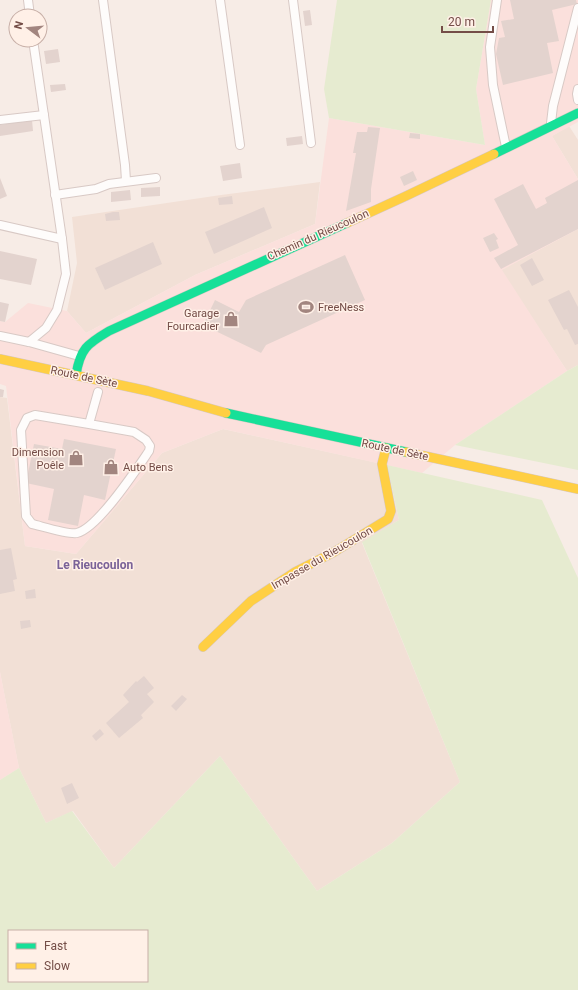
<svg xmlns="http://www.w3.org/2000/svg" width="578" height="990" font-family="Roboto,sans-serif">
<rect width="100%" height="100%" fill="#f7ece6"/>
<!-- residential -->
<g fill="#f2e0d6">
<polygon points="569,126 578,140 578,179 552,136"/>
<polygon points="320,182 315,224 195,275 86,333 67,311 77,263 72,217 221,195"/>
<polygon points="578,229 578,365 567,371 501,270"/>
<polygon points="0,397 7,398 25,546 76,554 162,453 223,429 387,465 399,520 362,543 460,782 392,843 317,891 220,756 114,868 73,811 46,823 19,768 0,672"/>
</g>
<!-- commercial -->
<g fill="#fbe0dc">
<polygon points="491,0 578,0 578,122 552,136 578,179 578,229 502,270 567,371 455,445 422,473 223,429 162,453 76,554 25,546 6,386 0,384 0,321 5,322 28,303 67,311 86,333 195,275 315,224 329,118 485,145 476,89"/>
<polygon points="0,672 19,768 0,780"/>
</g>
<!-- green -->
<g fill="#e6ebd0" fill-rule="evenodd">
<polygon points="337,0 491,0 476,89 485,145 329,118 324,89"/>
<polygon points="578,365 578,470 455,445 567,371"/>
<path d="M387 465 542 500 578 578V990H0V780L19 768 46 823 72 811 114 868 220 756 317 891 392 843 460 782 362 542 399 520ZM9 931H147V981H9Z"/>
</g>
<!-- building -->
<g fill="#e3d3ce">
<polygon points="510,0 576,0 577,4 552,10 559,41 547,43 553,73 503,85 496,54 499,38 505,37 501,21 514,19"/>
<polygon points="310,10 312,25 305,26 303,11"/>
<polygon points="58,49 60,62 46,64 44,51"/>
<polygon points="65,84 66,90 51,92 50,85"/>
<polygon points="32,120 33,131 0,136 0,125"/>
<polygon points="368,127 380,128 371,189 371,202 346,211 356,153 353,153 357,132 367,132"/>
<polygon points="410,133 420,134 420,139 409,138"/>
<polygon points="302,136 303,144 287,146 286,138"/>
<polygon points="240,163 242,178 223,181 220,166"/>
<polygon points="413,171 417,180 404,186 400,177"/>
<polygon points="0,178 7,196 0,199"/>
<polygon points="578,180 578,229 501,269 494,258 518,245 494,199 523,184 536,209 547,203 545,198"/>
<polygon points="160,187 160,196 141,197 141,188"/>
<polygon points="130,190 131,200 111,202 111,192"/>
<polygon points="232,196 233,204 219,205 218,198"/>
<polygon points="264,207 272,228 214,254 205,232"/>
<polygon points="113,212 119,212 120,220 106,221 105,214"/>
<polygon points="494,233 498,239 496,240 499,248 490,252 483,238"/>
<polygon points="153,242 162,264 105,290 95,268"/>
<polygon points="0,251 37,259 31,285 0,279"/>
<polygon points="345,255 365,300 266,345 261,353 203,325 215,300 239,312 246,300"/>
<polygon points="532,258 544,280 532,286 520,265"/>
<polygon points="569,290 578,307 578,344 575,345 567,329 564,330 548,300"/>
<polygon points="0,302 9,304 5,322 0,321"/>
<polygon points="0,389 4,390 3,397 0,397"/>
<polygon points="64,439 116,449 105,500 84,495 78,526 48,520 54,489 26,483 34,444 62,449"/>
<polygon points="11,548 17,579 13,580 15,591 0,594 0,550"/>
<polygon points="35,589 36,598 26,599 25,591"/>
<polygon points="30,620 31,627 21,629 20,621"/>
<polygon points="144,676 154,688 147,694 154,702 141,715 143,718 119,738 106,723 129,702 123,695 136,681 137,682"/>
<polygon points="182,695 187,699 176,711 171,706"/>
<polygon points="100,729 104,734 96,741 92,736"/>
<polygon points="72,783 79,798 67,804 61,788"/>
</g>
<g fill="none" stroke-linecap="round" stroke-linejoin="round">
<!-- lane casing -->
<g stroke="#d8c9c5" stroke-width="10">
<g id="lane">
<polyline points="28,0 30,16"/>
<polyline points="103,0 125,165 126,181"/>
<polyline points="220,0 240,145"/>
<polyline points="293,0 311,143"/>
<polyline points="497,0 490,47 493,85 506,147"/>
<polyline points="578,89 577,94 578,100"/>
<polyline points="0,120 44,115"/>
<polyline points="551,123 553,106 578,8"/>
<polyline points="55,195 96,189 109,184 156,178"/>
<polyline points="0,225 62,239"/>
<polyline points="0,336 29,342 79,356"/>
<polyline points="29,342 46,328 57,310 66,274 62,239 33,40"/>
<path d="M89 424 134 432 146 440 150 446 149 451C136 470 98 528 77 533 69 535 41 526 32 524L26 516 21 430 27 418 35 415 89 424 98 392"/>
</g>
</g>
<!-- fast casing -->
<g stroke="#d6c8c3" stroke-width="10">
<g id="fast">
<polyline points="494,154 578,113"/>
<path d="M76 375C80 349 87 344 109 331L347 223"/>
<polyline points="226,413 406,452"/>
</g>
</g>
<!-- slow casing -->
<g stroke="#d6c8c3" stroke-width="10">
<g id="slow">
<polyline points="347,223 406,196 494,154"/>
<polyline points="0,359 148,391 226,413"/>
<polyline points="406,452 578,489"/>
<polyline points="203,647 251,601 295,572 334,552 388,519 391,511 382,464 386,448"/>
</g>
</g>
<!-- lane -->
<use href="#lane" stroke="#fefcfb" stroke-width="8"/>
<!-- fast -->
<use href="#fast" stroke="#16e098" stroke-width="9"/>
<!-- slow -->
<use href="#slow" stroke="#ffcf43" stroke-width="9"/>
</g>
<!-- icons -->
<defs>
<g id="stadium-bare" transform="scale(1.2)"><path d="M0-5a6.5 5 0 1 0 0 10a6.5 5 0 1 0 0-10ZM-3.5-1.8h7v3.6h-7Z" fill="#a2857f" stroke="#fff0e7" stroke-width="2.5" paint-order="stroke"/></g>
<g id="shop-bare" transform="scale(1.2)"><path d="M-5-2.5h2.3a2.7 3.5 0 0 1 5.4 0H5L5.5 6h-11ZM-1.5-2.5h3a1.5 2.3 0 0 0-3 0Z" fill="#a2857f" stroke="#fff0e7" stroke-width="2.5" paint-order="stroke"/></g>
</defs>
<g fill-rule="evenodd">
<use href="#stadium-bare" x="306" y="307"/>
<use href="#shop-bare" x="231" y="319"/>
<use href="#shop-bare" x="76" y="458"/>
<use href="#shop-bare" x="111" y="467"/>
</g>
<g text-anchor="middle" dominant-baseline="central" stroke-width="3" stroke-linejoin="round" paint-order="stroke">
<!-- street labels -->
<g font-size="11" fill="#744d47" stroke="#fff0e7">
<text transform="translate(318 235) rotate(-24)">Chemin du Rieucoulon</text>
<text transform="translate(84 377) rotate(12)">Route de Sète</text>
<text transform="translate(395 450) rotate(12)">Route de Sète</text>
<text transform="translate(322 558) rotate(-30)">Impasse du Rieucoulon</text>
</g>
<!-- poi labels -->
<g font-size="11" fill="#744d47" stroke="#fff0e7" text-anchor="start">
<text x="318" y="307">FreeNess</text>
<text x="219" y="313" text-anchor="end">Garage<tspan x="219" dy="13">Fourcadier</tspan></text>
<text x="64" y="452" text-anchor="end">Dimension<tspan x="64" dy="13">Poêle</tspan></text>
<text x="123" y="467">Auto Bens</text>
</g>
<!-- neighbourhood labels -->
<g font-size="12" font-weight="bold" fill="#7a6298" stroke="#fff0e7">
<text x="95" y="565">Le Rieucoulon</text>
</g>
</g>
<!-- legend -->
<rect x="8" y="930" width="140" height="52" fill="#fff0e7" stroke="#c7afa7"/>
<rect x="16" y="943" width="20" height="6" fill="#16e098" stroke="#c7afa7"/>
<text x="44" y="950" font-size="12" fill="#744d47">Fast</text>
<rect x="16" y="963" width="20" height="6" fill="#ffcf43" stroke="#c7afa7"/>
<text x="44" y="970" font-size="12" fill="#744d47">Slow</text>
<!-- north arrow -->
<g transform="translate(28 28) rotate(286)"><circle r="19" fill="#fff0e7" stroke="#c7afa7"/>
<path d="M0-3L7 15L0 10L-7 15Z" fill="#a2857f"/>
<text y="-6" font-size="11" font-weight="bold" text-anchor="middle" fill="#744d47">N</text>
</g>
<!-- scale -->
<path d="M442 26v6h51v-6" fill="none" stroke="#744d47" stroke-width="2"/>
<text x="448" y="26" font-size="12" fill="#744d47" stroke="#fff0e7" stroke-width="3" paint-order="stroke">20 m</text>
</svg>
